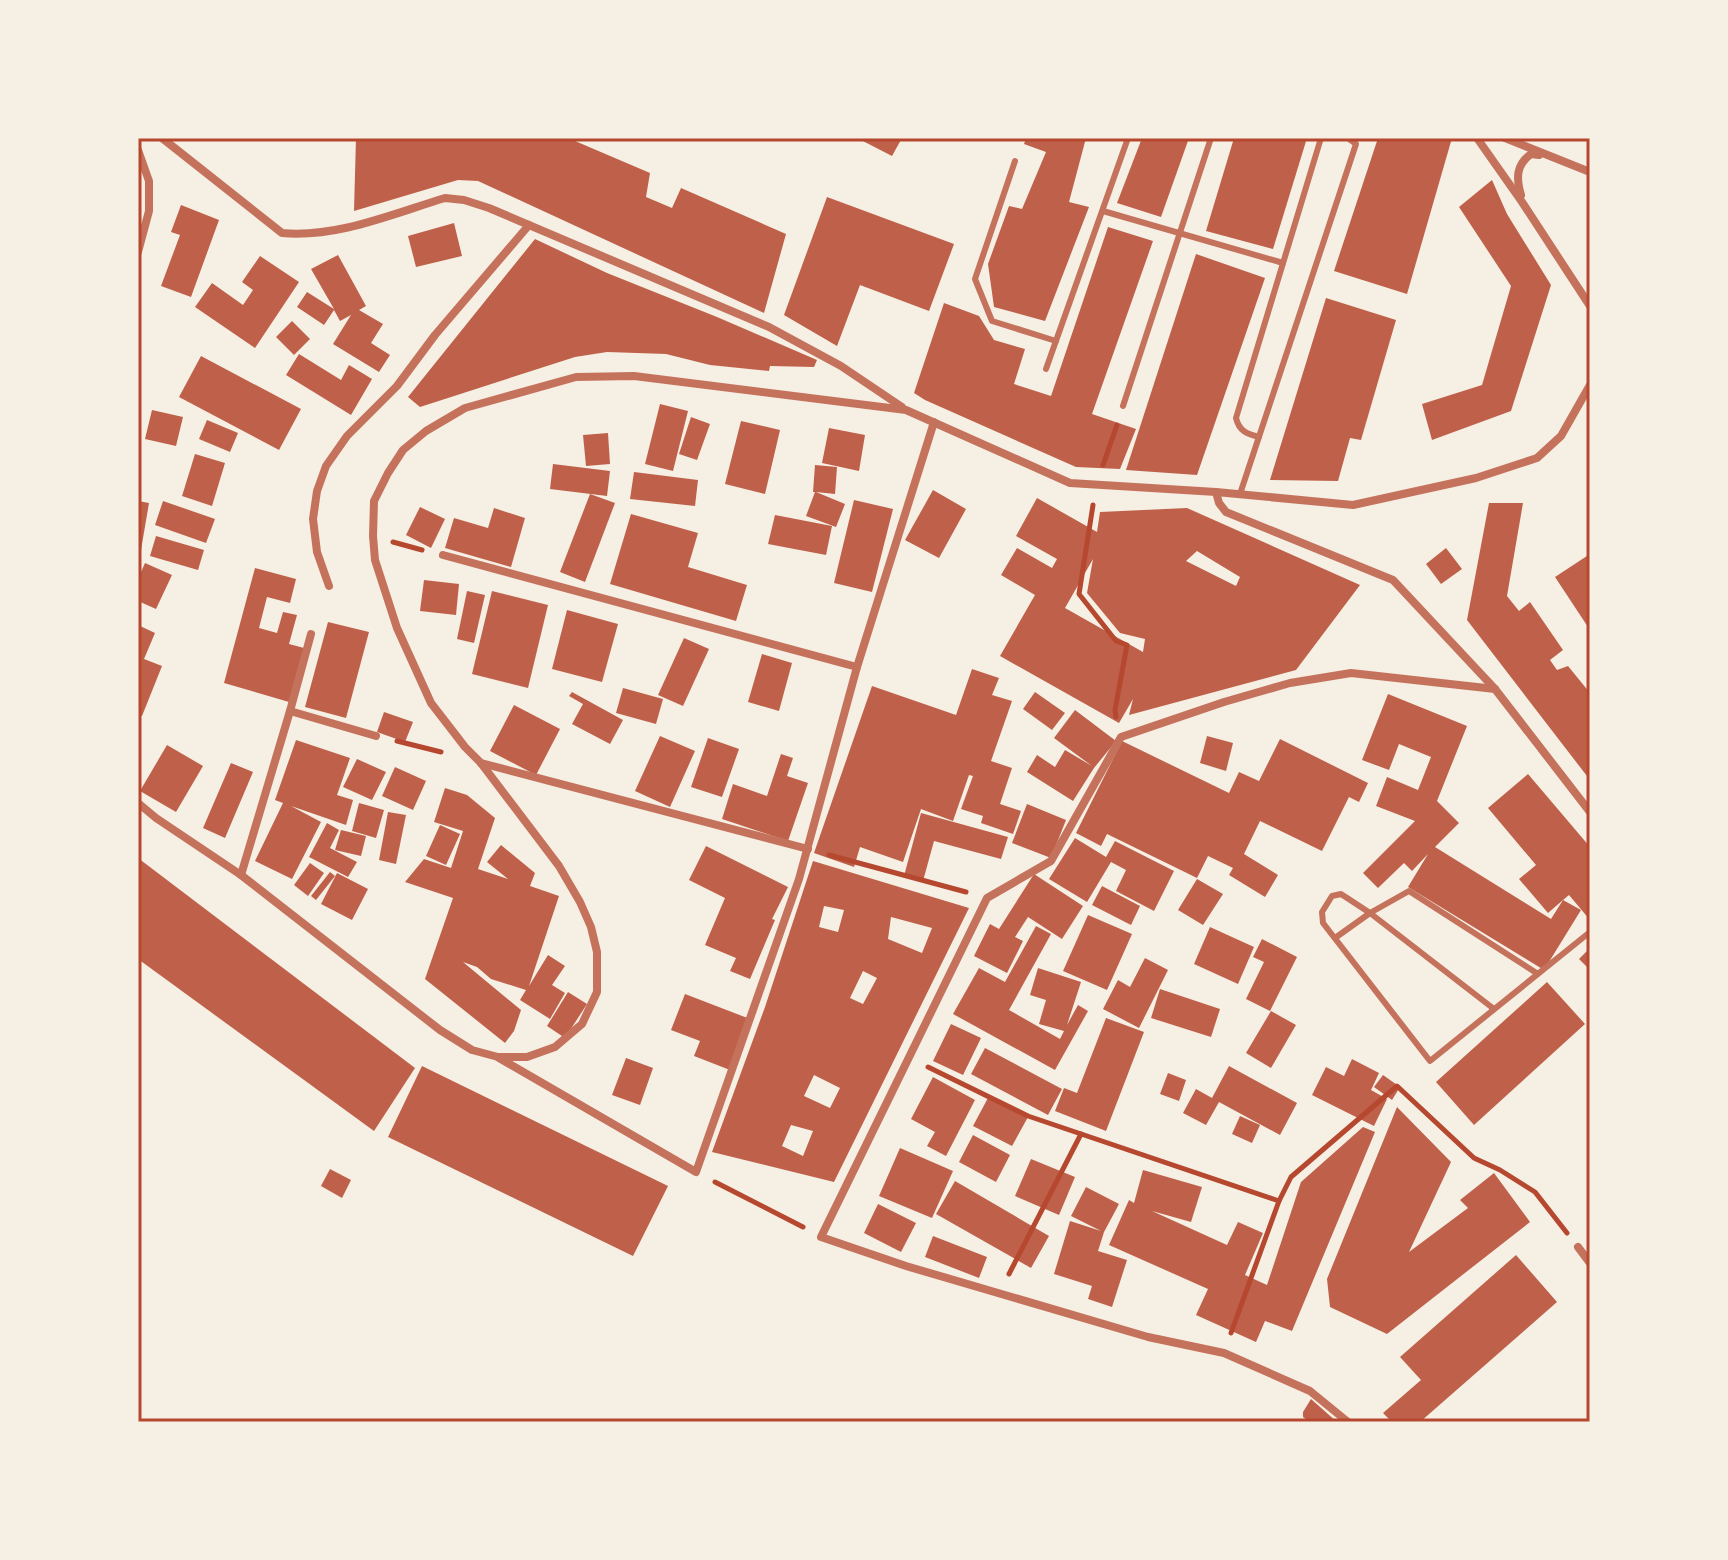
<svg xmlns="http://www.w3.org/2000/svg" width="1728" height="1560" font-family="Rubik,sans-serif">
<rect width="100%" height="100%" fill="#f6efe4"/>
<!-- building -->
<g fill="#bf614a" fill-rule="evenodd">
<polygon points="356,138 568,138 650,173 646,197 672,208 681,188 786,234 764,313 478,181 458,180 354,211"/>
<polygon points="857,138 902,138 892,156"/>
<polygon points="1026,138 1086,138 1069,202 1089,207 1045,321 994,307 988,264 1009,206 1022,209 1046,152 1024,144"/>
<polygon points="1142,138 1189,138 1161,217 1117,203"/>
<polygon points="1234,138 1307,138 1273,249 1206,231"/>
<polygon points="1378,138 1452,138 1407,294 1334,271"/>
<polygon points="1492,180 1507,214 1551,285 1511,411 1432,440 1422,404 1482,385 1511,286 1459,207"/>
<polygon points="827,197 954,244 929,311 860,285 837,346 784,315"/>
<polygon points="181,205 219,220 191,297 161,286 180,235 171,232"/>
<polygon points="454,223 462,256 416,267 408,236"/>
<polygon points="1108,227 1153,241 1092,414 1136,429 1120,469 1076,467 925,400 914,393 944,303 979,316 994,340 1025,349 1014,384 1051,396"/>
<polygon points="535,239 607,273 717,317 817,360 814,367 770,366 769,371 710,365 666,354 607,352 575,357 420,407 408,397"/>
<polygon points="1196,254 1265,278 1197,475 1126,470"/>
<polygon points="338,255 366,306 359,310 383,324 371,343 390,355 379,372 333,344 351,315 340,321 334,310 324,325 297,307 307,292 334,309 311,269"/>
<polygon points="260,256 299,282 255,348 195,307 212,283 243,305 253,290 242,282"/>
<polygon points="1326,298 1396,320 1361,440 1350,438 1338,481 1270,480"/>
<polygon points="292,321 310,339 294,355 276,337"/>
<polygon points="299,354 341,380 349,365 372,379 351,415 286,375"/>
<polygon points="201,356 301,409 279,450 179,397"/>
<polygon points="660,404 688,411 673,471 645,464"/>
<polygon points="152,410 183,417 176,446 145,439"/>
<polygon points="691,417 710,424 697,460 679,454"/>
<polygon points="207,420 238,433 230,452 199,439"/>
<polygon points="741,421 780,430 765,494 725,484"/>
<polygon points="829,428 865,435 859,471 822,463"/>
<polygon points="608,433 610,464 586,466 583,435"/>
<polygon points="195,454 225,463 212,506 182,496"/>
<polygon points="553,464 610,471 607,496 550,489"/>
<polygon points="815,465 837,467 835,494 816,492 845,504 836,527 806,516 815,492 813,492"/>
<polygon points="634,472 698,480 695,506 630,499"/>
<polygon points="933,490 966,509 939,558 905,540"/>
<polygon points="590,494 615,503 585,582 560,572"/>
<path d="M1037 498 1097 532 1100 512 1187 508 1360 585 1296 670 1129 715 1133 699 1119 723 1000 656 1035 595 1001 575 1017 548 1052 568 1057 559 1016 536ZM1197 551 1240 577 1236 586 1186 561ZM1093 559 1087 593 1120 633 1145 639 1143 652 1065 608Z"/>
<polygon points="854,500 893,509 872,592 834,583"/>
<polygon points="138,501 149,503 141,550 138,550"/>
<polygon points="163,501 215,519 206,543 155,525"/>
<polygon points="1489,503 1523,503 1507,596 1519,611 1530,602 1563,650 1550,660 1557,670 1568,666 1590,693 1590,780 1467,620"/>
<polygon points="420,507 445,519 431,548 406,535"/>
<polygon points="494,508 525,518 511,567 445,548 454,518 488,528"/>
<polygon points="631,514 698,533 688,567 747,585 736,621 610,584"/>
<polygon points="775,515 832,526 826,555 768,544"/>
<polygon points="156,536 204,550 198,570 150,556"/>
<polygon points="1446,548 1462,569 1441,584 1426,564"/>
<polygon points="1590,554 1590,626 1588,627 1555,577"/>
<polygon points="145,563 172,575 156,609 138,601 138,579"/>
<polygon points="255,568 296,579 290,603 267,597 259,628 277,633 283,612 297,615 289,644 304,648 289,702 224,683"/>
<polygon points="424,580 459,584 456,615 420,611"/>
<polygon points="467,591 485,595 474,643 457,639"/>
<polygon points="492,591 548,605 528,688 472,674"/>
<polygon points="567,610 618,624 602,682 552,669"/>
<polygon points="328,622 369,632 346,718 305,707"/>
<polygon points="138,625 155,633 144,659 162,666 142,716 138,715"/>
<polygon points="684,638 709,649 683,706 658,695"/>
<polygon points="762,654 792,663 779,711 748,702"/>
<polygon points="972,669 999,678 992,695 1012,701 991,761 1012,768 1000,804 1021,811 1013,834 981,823 983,816 961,809 973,776 969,775 953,821 921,809 903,862 860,847 854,867 814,853 872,686 956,715"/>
<polygon points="623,688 663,699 656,724 616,713"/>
<polygon points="572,692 623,720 610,744 572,724 583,704 569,696"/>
<polygon points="1035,692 1065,713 1052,730 1023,709"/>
<polygon points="1388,694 1467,726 1437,801 1459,823 1435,847 1551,919 1563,900 1548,913 1519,879 1536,865 1488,808 1528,774 1590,847 1590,920 1569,895 1563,900 1581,910 1544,970 1408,887 1428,854 1412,871 1404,863 1378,888 1363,873 1415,821 1376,806 1387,777 1418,790 1431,757 1399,744 1389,770 1362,760"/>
<polygon points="514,705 560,729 536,775 490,751"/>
<polygon points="1075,710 1116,741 1094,768 1073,801 1027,772 1037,755 1055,767 1065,750 1092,766 1054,738"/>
<polygon points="384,712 413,722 405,742 377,732"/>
<polygon points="660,736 695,751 670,807 635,791"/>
<polygon points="1207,736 1233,743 1226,771 1200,763"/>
<polygon points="708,738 739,749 722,797 691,787"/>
<polygon points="1280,739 1368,783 1359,802 1349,797 1322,851 1260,821 1244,854 1278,875 1265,897 1229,875 1233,868 1208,856 1197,878 1107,834 1101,846 1076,833 1122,741 1229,793 1239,772 1259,781"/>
<polygon points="296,740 350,758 337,795 353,800 346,825 291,806 321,822 292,879 255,861 283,803 275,800"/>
<polygon points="167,745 203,766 176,812 140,791"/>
<polygon points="781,754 793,758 787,776 808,783 788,841 722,819 733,784 767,796"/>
<polygon points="357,759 386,772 372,800 343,787"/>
<polygon points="231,763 253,772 225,838 203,828"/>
<polygon points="395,767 426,781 413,810 382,796"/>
<polygon points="445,788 467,795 495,818 478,869 508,879 487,862 501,845 535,873 530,886 559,896 529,986 548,955 565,966 552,985 565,993 550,1019 520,1000 526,990 491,979 477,967 463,962 521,1010 514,1031 505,1043 425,979 453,898 405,882 424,859 451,868 463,831 434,822"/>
<polygon points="359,803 384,810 376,838 352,831"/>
<polygon points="1027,804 1066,820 1051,858 1012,843"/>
<polygon points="388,812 406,815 396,864 379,860"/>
<polygon points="921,813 1008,837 1001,859 934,841 923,881 904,876"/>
<polygon points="327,823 339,830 330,848 357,862 348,877 309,857"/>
<polygon points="440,825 460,834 446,865 426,856"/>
<polygon points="341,830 366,836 361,856 335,850"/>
<polygon points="1075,838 1106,857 1115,841 1174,871 1154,911 1116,891 1126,870 1111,862 1087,902 1049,879"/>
<polygon points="706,846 788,887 772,919 775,920 750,979 730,971 736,958 705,945 725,898 689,880"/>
<polygon points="138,858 415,1068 374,1131 138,959"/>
<path d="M813 861 969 908 834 1182 712 1152 765 1007ZM824 906 844 910 838 932 819 927ZM891 917 932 928 922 953 888 939ZM863 971 877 978 863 1004 850 998ZM814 1075 840 1088 830 1108 804 1096ZM791 1125 813 1131 803 1156 782 1146Z"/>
<polygon points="310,863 324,873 308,896 294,885"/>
<polygon points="330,872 335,876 316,900 311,896"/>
<polygon points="337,873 368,889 352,920 321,904"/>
<polygon points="1034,874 1083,906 1062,939 1028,917 1015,937 1023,941 1007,973 974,956 990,924 999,929"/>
<polygon points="1197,879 1223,894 1203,925 1178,910"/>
<polygon points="1102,886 1140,906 1131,925 1092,905"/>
<polygon points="1088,915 1132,934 1107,990 1063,971"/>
<polygon points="1036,926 1051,934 1009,1010 1060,1039 1064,1031 1039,1024 1046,1000 1030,995 1038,968 1081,982 1067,1025 1078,1005 1088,1011 1055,1070 953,1014 979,968 1005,982"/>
<polygon points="1210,927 1254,947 1238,984 1194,964"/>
<polygon points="1262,939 1297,957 1270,1011 1246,999 1264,962 1253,957"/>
<polygon points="1590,948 1590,970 1579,959"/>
<polygon points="1145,958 1168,970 1139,1028 1103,1009 1118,980 1130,987"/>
<polygon points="1547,982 1585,1024 1474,1125 1436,1082"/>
<polygon points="1160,989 1220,1009 1211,1037 1151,1018"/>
<polygon points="568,992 587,1004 565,1038 547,1026"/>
<polygon points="685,994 750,1019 730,1070 694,1056 700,1041 671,1030"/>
<polygon points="1271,1011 1296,1025 1271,1068 1246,1053"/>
<polygon points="1106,1018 1144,1032 1106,1131 1055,1111 1064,1088 1077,1093"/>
<polygon points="951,1024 981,1038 963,1075 933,1061"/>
<polygon points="985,1048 1062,1089 1048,1115 971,1074"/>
<polygon points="626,1058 653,1068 640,1105 612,1095"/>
<polygon points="1352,1059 1379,1073 1371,1090 1387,1099 1374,1126 1312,1095 1326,1067 1344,1076"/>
<polygon points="422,1066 668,1186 633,1256 388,1137"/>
<polygon points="1229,1066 1297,1103 1280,1135 1219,1102 1206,1125 1183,1113 1196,1089 1212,1098"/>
<polygon points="1168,1073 1186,1080 1179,1101 1160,1094"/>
<polygon points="1383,1075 1400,1087 1392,1100 1374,1087"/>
<polygon points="933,1077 975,1100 946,1156 927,1146 935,1132 911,1119"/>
<polygon points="989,1096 1028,1117 1012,1146 973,1126"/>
<polygon points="1397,1107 1451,1162 1409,1252 1468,1208 1460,1200 1494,1173 1530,1222 1387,1334 1330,1307 1327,1279"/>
<polygon points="1240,1116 1260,1125 1252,1143 1232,1134"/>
<polygon points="1363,1127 1375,1132 1292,1331 1265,1321 1256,1342 1196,1315 1208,1289 1109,1245 1129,1200 1134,1203 1143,1170 1202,1187 1191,1222 1152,1211 1227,1245 1238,1222 1263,1233 1245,1275 1267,1285 1301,1182"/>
<polygon points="973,1135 1010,1155 996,1182 959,1162"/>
<polygon points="900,1148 953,1171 932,1218 879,1196"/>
<polygon points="1031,1159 1075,1177 1059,1215 1015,1196"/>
<polygon points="330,1169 351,1180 342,1198 321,1186"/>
<polygon points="955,1181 1049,1236 1031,1268 936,1214"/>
<polygon points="1086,1187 1119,1204 1104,1232 1098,1251 1127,1260 1112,1307 1088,1299 1092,1286 1054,1274 1070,1221 1101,1231 1071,1216"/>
<polygon points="878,1204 916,1223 901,1252 864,1233"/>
<polygon points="933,1236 987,1257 979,1278 925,1257"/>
<polygon points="1516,1255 1557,1302 1420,1422 1392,1422 1383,1413 1421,1380 1400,1357"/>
<polygon points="1311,1399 1337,1422 1309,1421 1303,1417 1303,1412"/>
</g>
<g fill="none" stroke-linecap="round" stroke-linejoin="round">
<!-- path -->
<g stroke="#b5482f" stroke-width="5">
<polyline points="1103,465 1117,425"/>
<polyline points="1093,505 1079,594 1116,641 1127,645 1115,710 1116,717"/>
<polyline points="393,542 422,550"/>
<polyline points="397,741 441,752"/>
<polyline points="829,855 966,892"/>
<polyline points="928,1067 1028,1116 1279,1201"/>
<polyline points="715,1182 803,1227"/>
<polyline points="1009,1274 1081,1134"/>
<polyline points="1231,1333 1279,1201 1291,1177 1397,1086 1474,1158 1500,1170 1535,1192 1567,1233"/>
</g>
<!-- service -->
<g stroke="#c5725c" stroke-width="6">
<polyline points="1015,161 975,279 992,321 1056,341"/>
<polyline points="1103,211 1283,263"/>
<polyline points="1046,369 1128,138"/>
<polyline points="1123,406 1211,138"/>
<path d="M1259 437C1247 434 1239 431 1236 418L1321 138"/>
<polyline points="1240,494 1356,144 1348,138"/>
<polyline points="1335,938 1370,913 1494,1009"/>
<polyline points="1538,974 1409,891 1370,913 1341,894 1332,896 1322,912 1323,923 1430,1061 1590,932"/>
</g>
<!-- minor -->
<g stroke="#c5725c" stroke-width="8">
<path d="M162 138 282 233C337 238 392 214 445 198L464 200 489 208 769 327 841 366 902 407"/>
<polyline points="1477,138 1522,202 1590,306"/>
<polyline points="1505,138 1590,172"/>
<polyline points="138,150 149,181 149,211 138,252"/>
<path d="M1521 195C1516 178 1516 165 1531 154L1539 155"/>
<polyline points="1216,492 1219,503 1226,512 1393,580 1495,689 1590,812"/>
<polyline points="443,555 857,667"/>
<polyline points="329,586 317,552 313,519 317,491 326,466 347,436 397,386 435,335 529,225"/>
<polyline points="290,711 376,736"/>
<polyline points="481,763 808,849"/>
<polyline points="138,803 156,818 241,875 440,1030 472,1050 498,1057 527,1057 555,1047 582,1024 597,992 597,952 591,927 580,902 559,866 481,763 465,747 431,703 397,628 375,560 373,536 374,501 388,473 403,450 426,431 465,408 576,377 634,376 906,410 1070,483 1216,492 1353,505 1476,478 1537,458 1561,436 1590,385"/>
<polyline points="241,875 290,711 311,634"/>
<polyline points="499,1058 696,1172 799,879 857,667 934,422"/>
<polyline points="1578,1247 1590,1263"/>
<polyline points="1348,1422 1310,1391 1224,1353 1148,1337 906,1266 821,1237 987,898 1051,861 1121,737 1224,702 1290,683 1351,673 1495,689"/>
</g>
</g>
<!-- border -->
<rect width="1728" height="1560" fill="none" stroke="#f6efe4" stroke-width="280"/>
<rect x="140" y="140" width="1448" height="1280" fill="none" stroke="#b5482f" stroke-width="3"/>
</svg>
